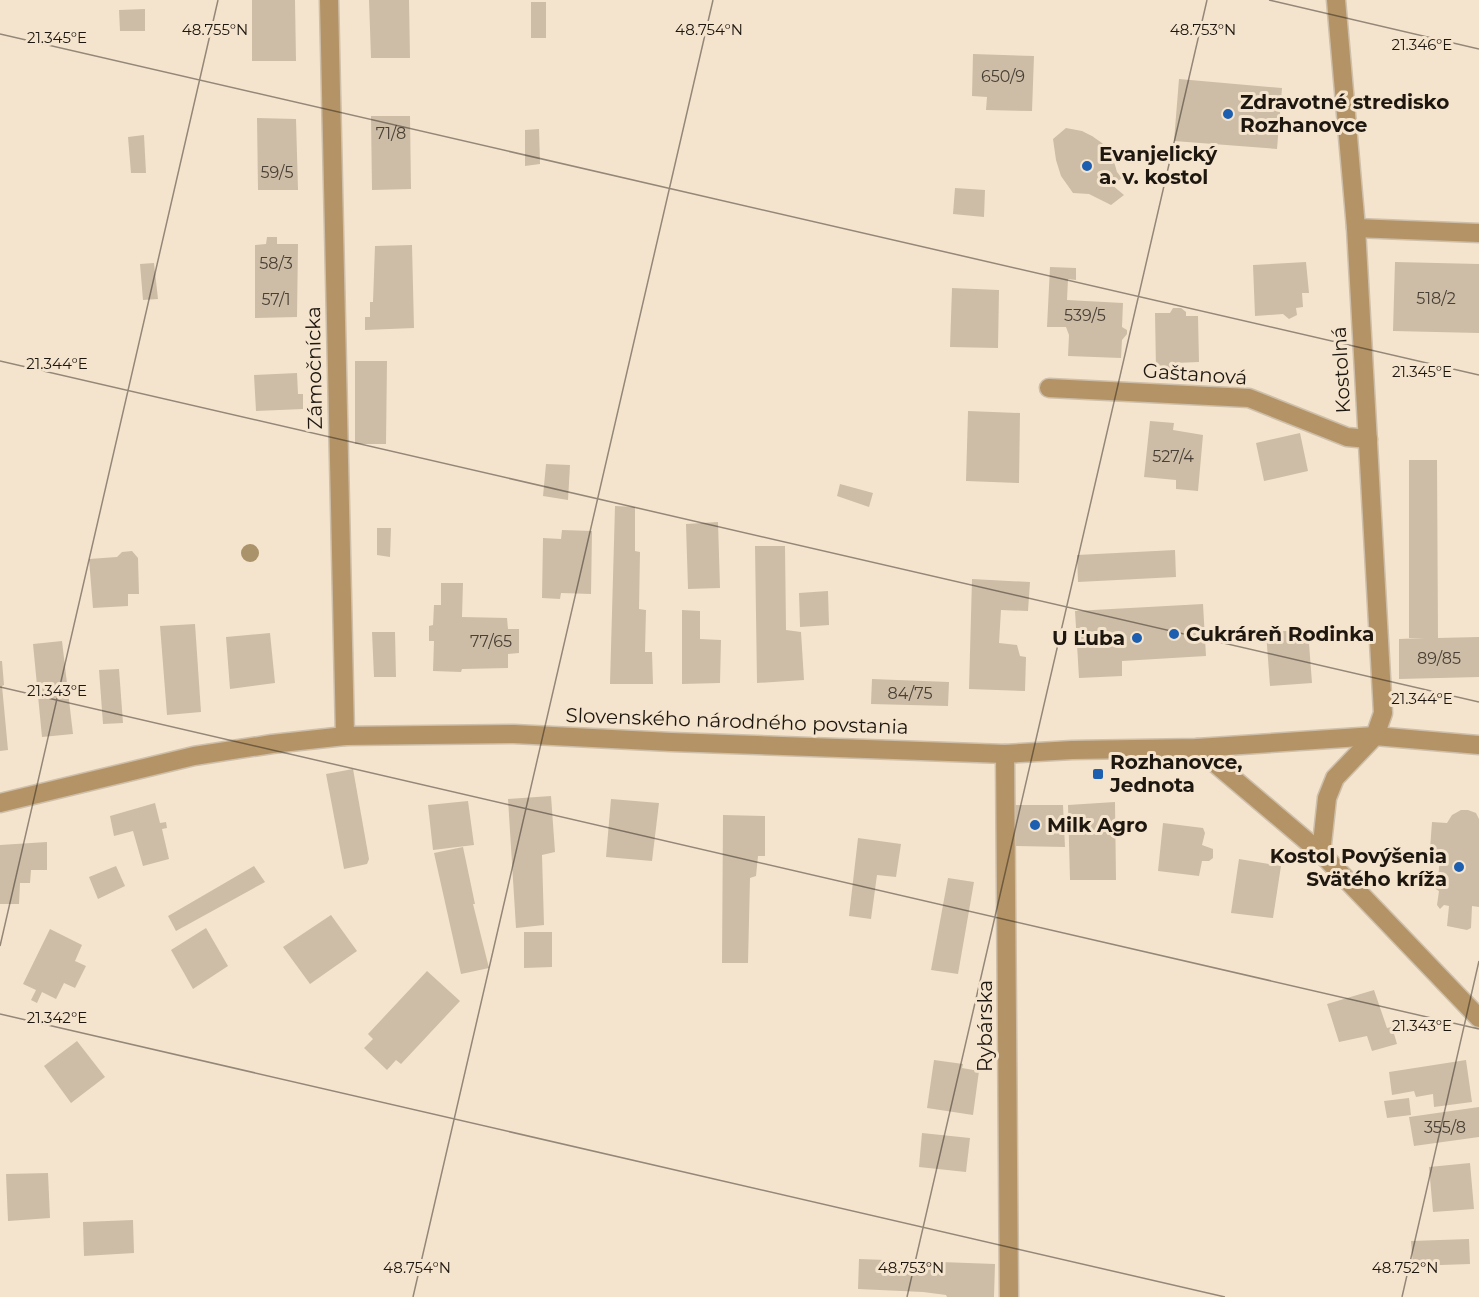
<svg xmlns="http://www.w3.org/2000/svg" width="1479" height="1297" font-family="Montserrat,sans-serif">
<rect width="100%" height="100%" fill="#f5e4cd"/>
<!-- building -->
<g fill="#cdbda6">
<polygon points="252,0 295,0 296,61 252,61"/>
<polygon points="369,0 409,0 410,58 371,58"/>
<rect x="531" y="2" width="15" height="36"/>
<polygon points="145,9 145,31 120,31 119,10"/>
<polygon points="973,54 1034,56 1032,111 986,110 987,97 972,96"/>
<polygon points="1179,79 1282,88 1277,149 1174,141"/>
<polygon points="371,116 410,116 411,189 372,190"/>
<polygon points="257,118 296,119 298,190 258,190"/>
<polygon points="1066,128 1082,131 1092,136 1102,143 1112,155 1117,172 1122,178 1112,185 1124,195 1111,205 1089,194 1073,193 1061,176 1056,160 1053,139"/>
<polygon points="539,129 540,164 525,166 525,130"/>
<polygon points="144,135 146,173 131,173 128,137"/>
<polygon points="955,188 985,190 984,217 953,214"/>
<polygon points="267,237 277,237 277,244 298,244 297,317 255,318 255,245 266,244"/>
<polygon points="412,245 414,328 365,330 365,317 370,317 370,302 373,302 375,246"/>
<polygon points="1306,262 1309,293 1302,293 1303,307 1296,308 1297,315 1289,319 1283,314 1255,316 1253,265"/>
<polygon points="1395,262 1479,264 1479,333 1393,331"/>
<polygon points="154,263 158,299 143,300 140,264"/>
<polygon points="1050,267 1076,268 1076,280 1068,279 1067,300 1123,303 1122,327 1127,330 1127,334 1122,340 1121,358 1068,356 1069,335 1066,327 1047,327"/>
<polygon points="952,288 999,290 998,348 950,347"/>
<polygon points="1173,308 1181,308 1186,312 1186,316 1198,316 1199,362 1175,363 1175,370 1156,370 1155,313 1170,313"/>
<polygon points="355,361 387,361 386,444 355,444"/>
<polygon points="297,373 298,394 303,394 303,409 256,411 254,375"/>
<polygon points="968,411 1020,413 1019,483 966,481"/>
<polygon points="1150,421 1174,423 1173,430 1203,435 1198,491 1176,489 1176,480 1144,477"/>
<polygon points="1300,433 1308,471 1264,481 1256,443"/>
<polygon points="1409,460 1437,460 1438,638 1479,637 1479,677 1399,679 1399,639 1425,638 1409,638"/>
<polygon points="546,464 570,465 568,500 543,496"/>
<polygon points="840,484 873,493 869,507 837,496"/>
<polygon points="615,506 635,507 635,551 640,552 639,609 646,610 645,652 652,652 653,684 610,684"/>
<polygon points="718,522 720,588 688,589 686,524"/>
<polygon points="377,528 391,528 390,557 377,555"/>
<polygon points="562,530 592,531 591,594 561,593 560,599 542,598 543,538 561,539"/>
<polygon points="755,546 785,546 786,630 801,632 804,680 757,683"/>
<polygon points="1175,550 1176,577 1078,582 1077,555"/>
<polygon points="132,551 138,558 139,594 128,594 128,606 93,608 89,559 117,557 122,552"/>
<polygon points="972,579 1030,582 1028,611 1001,610 999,643 1017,645 1020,656 1026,657 1025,691 969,689"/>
<polygon points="441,583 463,583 462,617 507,618 508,629 519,629 519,653 508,654 508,668 462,669 461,672 433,671 434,641 429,641 429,626 433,625 434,605 441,605"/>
<polygon points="828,591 829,625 800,627 799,593"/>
<polygon points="1203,604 1206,656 1122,661 1122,676 1079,678 1075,611"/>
<polygon points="682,610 700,611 700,639 721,640 720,683 682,684"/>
<polygon points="195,624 201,712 167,715 160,626"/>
<polygon points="1308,630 1312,683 1270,686 1266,632"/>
<polygon points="372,632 395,632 396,677 374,677"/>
<polygon points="270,633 275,683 230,689 226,637"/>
<polygon points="62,641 73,734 42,737 33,644"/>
<polygon points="0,661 2,661 4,685 2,686 8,750 0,751"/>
<polygon points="119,669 123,723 103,724 99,670"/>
<polygon points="872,679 949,682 948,706 871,704"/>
<polygon points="353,769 369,859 367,864 344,869 326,774"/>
<polygon points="551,796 555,852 542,855 544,925 516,928 508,799"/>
<polygon points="611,799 659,803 652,861 606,857"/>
<polygon points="468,801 474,845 433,850 428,805"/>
<polygon points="1115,802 1116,880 1070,880 1068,805"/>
<polygon points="155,803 160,823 166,822 167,828 162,829 169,859 143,866 133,831 114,836 110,816"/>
<polygon points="1012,805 1063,805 1065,847 1012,846"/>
<polygon points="1461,810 1468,810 1476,813 1479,819 1479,907 1472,906 1471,928 1467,930 1447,926 1449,906 1444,905 1440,909 1437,905 1439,891 1434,888 1434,884 1438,885 1440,850 1430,849 1432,822 1447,823 1452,815"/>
<polygon points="723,815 765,816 765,856 758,856 756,876 750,878 748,963 722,963"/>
<polygon points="1163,823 1203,828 1205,833 1202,845 1213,849 1213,858 1209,861 1202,861 1199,876 1158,871"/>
<polygon points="858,838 901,844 896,877 877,875 871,919 849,916"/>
<polygon points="47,842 47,870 31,870 30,883 20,883 19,904 0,904 0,845"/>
<polygon points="463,847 475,904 473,904 489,968 461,974 434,853"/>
<polygon points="1239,859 1281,866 1273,918 1231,913"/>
<polygon points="116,866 125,886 98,899 89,877"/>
<polygon points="254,866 265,882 176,931 168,916"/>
<polygon points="948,878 974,882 958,974 931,970"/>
<polygon points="331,915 357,951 310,984 283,947"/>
<polygon points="206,928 228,966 193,989 171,950"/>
<polygon points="50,929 82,945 75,961 86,966 75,988 64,983 56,999 42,992 37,1003 31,1000 36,990 23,984"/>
<polygon points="524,932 552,932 552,967 524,968"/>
<polygon points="427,971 460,1001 401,1064 396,1060 387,1070 364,1048 373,1039 368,1034"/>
<polygon points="1374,990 1387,1028 1392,1027 1397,1044 1372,1051 1367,1036 1339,1042 1327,1004"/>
<polygon points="77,1041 105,1077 71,1103 44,1066"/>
<polygon points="934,1060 963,1064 962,1068 979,1071 973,1115 927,1108"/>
<polygon points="1466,1060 1472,1102 1434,1107 1433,1094 1416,1097 1414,1091 1392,1095 1389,1072"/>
<polygon points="1409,1098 1411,1115 1387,1118 1384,1101"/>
<polygon points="1479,1107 1479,1137 1414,1146 1409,1117"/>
<polygon points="922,1133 970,1138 966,1172 919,1167"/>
<polygon points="1470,1163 1474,1209 1433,1212 1429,1167"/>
<polygon points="48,1173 50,1218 8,1221 6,1174"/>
<polygon points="133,1220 134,1253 84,1256 83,1222"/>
<polygon points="1469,1239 1470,1264 1413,1266 1411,1241"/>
<polygon points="859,1259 995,1264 994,1297 947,1297 946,1295 923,1292 858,1289"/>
</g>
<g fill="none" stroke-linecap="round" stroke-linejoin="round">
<!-- minor casing -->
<g stroke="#cebfab" stroke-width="21">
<g id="minor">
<polyline points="329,0 345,736"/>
<polyline points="1336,0 1356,228 1383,713 1375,736 1335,778 1327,798 1321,853 1479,1018"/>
<polyline points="1356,228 1479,233"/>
<polyline points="1049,388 1249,398 1347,437 1368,439"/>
<polyline points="1197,748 1321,853"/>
<polyline points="1005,754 1009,1297"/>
<polyline points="0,803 194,756 272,744 345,736 514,734 671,742 1005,754 1072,750 1197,748 1375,736 1479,745"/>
</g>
</g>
<!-- minor -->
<use href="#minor" stroke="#b49466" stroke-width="18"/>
</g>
<!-- trees -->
<circle fill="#aa926b" cx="250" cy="553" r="9"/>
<!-- ticks -->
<path fill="none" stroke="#1d170f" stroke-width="1.5" stroke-opacity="0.45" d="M1269 0 1479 49M0 34 1479 375M0 361 1479 702M0 687 1479 1029M0 946 218 0M0 1014 1225 1297M413 1297 713 0M907 1297 1207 0M1402 1297 1479 961"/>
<!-- markers -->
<g fill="#1c5eaf" stroke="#f5e4cd" stroke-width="2">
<circle cx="1228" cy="114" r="6"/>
<circle cx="1087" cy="166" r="6"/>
<circle cx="1174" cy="634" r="6"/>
<circle cx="1137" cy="638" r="6"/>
<rect x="1092" y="768" width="12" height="12" rx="3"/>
<circle cx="1035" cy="825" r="6"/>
<circle cx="1459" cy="867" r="6"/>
</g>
<g text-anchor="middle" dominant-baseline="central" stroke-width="6" stroke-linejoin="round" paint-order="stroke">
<!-- number labels -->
<g font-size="16" fill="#494035">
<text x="1003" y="76">650/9</text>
<text x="391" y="133">71/8</text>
<text x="277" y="172">59/5</text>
<text x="276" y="263">58/3</text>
<text x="1436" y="298">518/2</text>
<text x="276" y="299">57/1</text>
<text x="1085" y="315">539/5</text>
<text x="1173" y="456">527/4</text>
<text x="491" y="641">77/65</text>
<text x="1439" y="658">89/85</text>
<text x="910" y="693">84/75</text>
<text x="1445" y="1127">355/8</text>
</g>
<!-- poi labels -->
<g font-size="20" font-weight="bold" fill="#1d170f" stroke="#f5e4cd" text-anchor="start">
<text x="1240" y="102">Zdravotné stredisko<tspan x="1240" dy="23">Rozhanovce</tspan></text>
<text x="1099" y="154">Evanjelický<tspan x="1099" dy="23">a. v. kostol</tspan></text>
<text x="1186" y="634">Cukráreň Rodinka</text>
<text x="1125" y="638" text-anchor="end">U Ľuba</text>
<text x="1110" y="762">Rozhanovce,<tspan x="1110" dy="23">Jednota</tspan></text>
<text x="1047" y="825">Milk Agro</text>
<text x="1447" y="856" text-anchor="end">Kostol Povýšenia<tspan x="1447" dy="23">Svätého kríža</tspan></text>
</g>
<!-- street labels -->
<g font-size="20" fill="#1d170f" stroke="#f5e4cd">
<text transform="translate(314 368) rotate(-91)">Zámočnícka</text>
<text transform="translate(1341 370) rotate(-93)">Kostolná</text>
<text transform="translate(1195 374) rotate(4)">Gaštanová</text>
<text transform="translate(737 721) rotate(2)">Slovenského národného povstania</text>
<text transform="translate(985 1026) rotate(-90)">Rybárska</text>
</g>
</g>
<g font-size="15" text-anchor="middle" fill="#1d170f" stroke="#f5e4cd" stroke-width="6" stroke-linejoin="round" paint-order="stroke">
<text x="709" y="35">48.754°N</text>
<text x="1203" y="35">48.753°N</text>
<text x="215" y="35">48.755°N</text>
<text x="57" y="43">21.345°E</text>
<text x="1422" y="50">21.346°E</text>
<text x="57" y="369">21.344°E</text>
<text x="1422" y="377">21.345°E</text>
<text x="57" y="696">21.343°E</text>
<text x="1422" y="704">21.344°E</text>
<text x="57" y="1023">21.342°E</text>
<text x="1422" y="1031">21.343°E</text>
<text x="417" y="1273">48.754°N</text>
<text x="911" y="1273">48.753°N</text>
<text x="1405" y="1273">48.752°N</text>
</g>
</svg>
